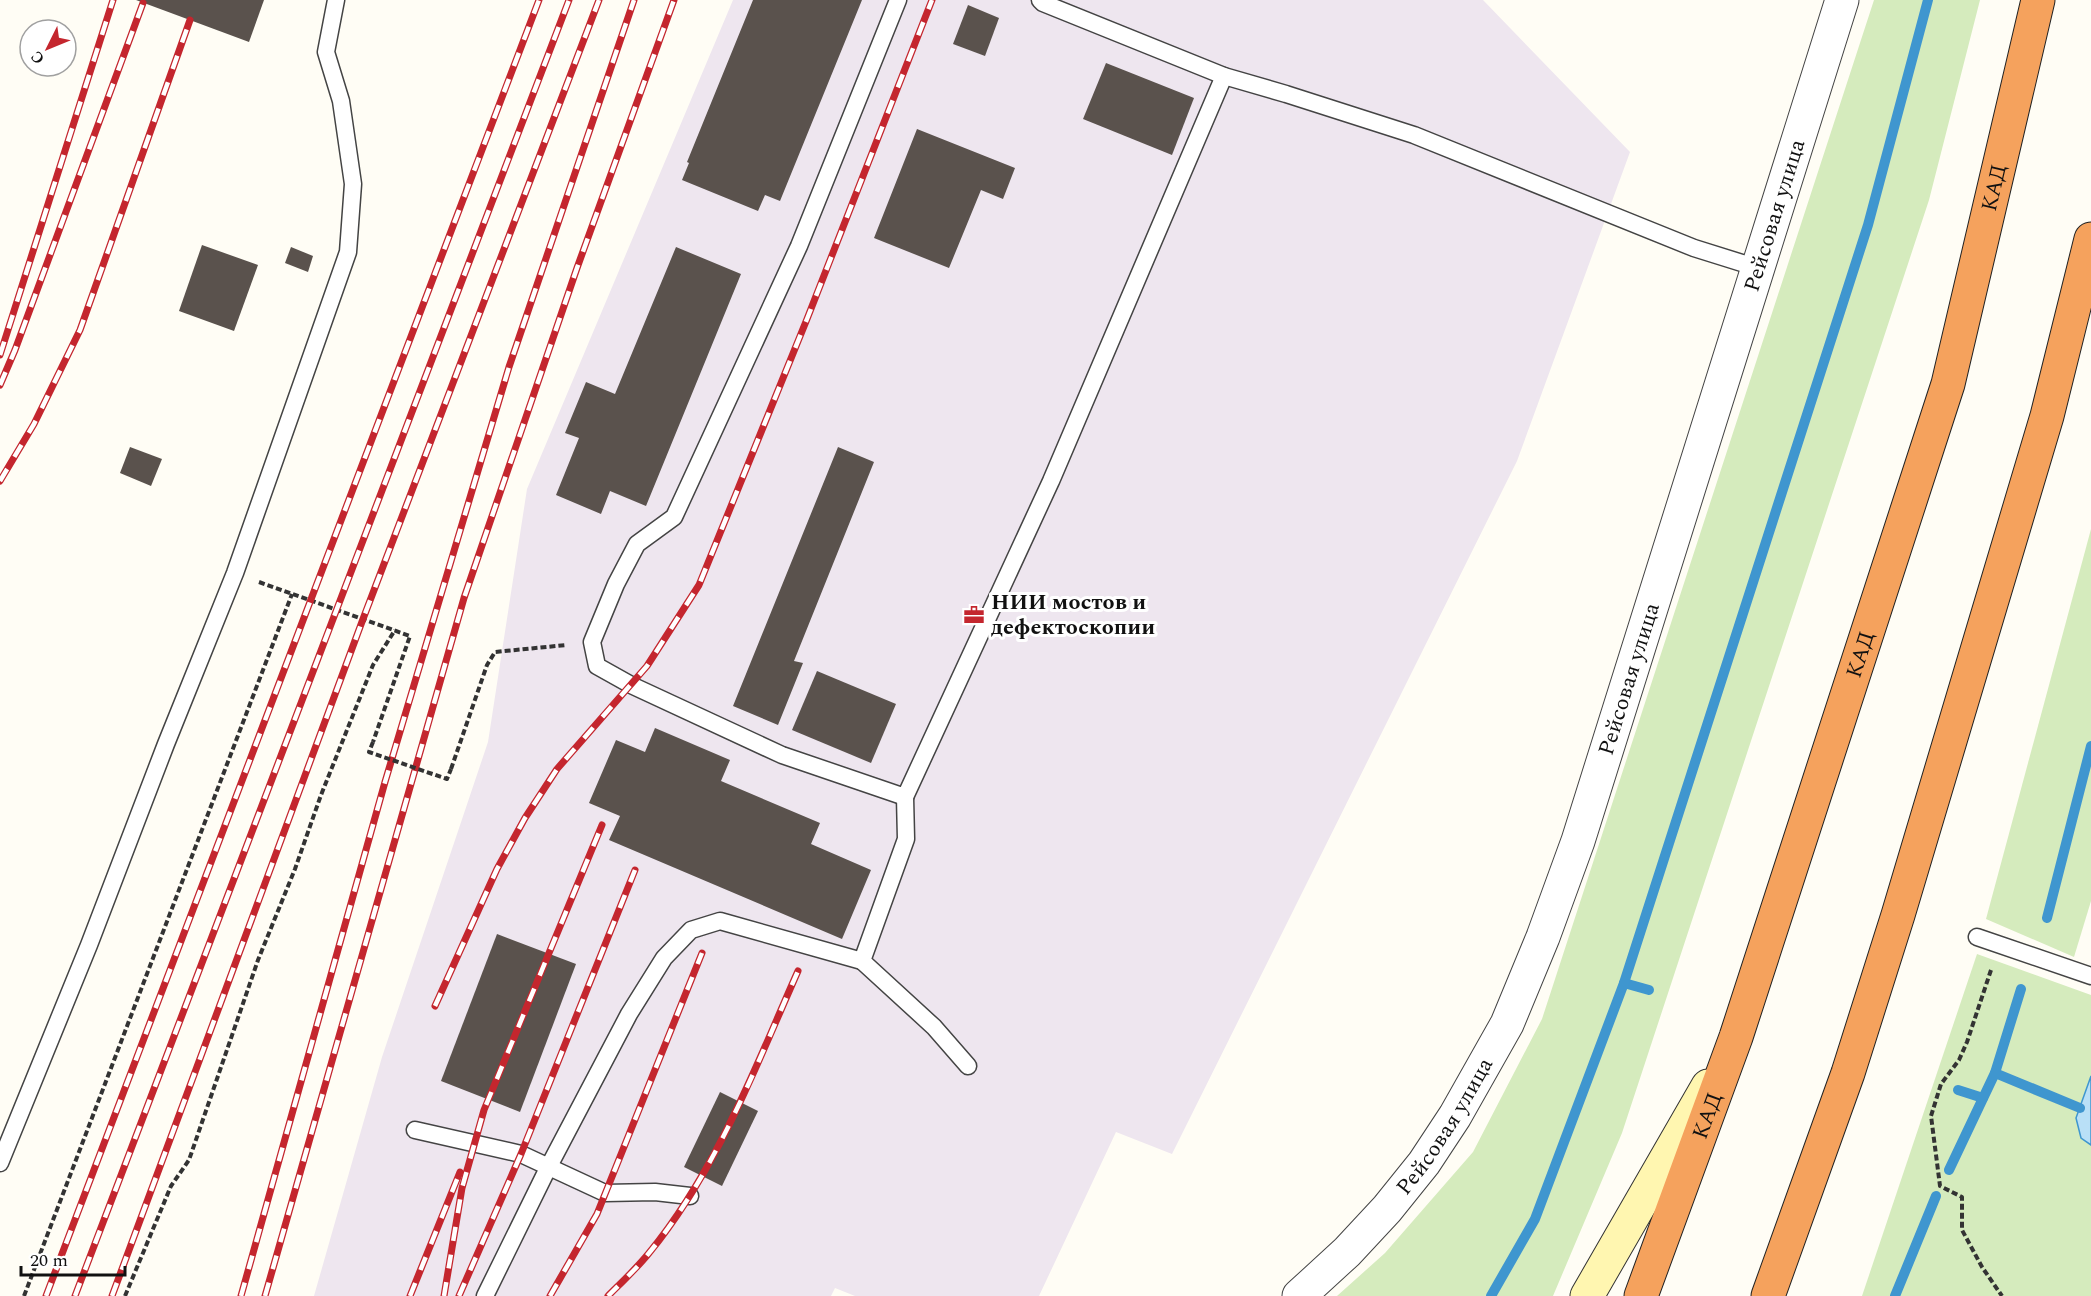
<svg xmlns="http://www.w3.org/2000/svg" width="2091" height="1296" font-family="Spectral,serif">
<rect width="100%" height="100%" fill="#fffdf5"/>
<!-- industrial -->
<polygon fill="#eee6ef" points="733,0 1483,0 1630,152 1517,461 1172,1154 1116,1132 1039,1296 855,1296 835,1288 831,1296 314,1296 382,1057 488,742 527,489"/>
<!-- green -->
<g fill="#d5ebbd">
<polygon points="1874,0 1980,0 1929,200 1622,1133 1553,1296 1337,1296 1385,1253 1473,1152 1542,1019"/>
<polygon points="2091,529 2091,901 2074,957 1986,919"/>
<polygon points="1977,954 2091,995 2091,1296 1862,1296"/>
</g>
<!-- water -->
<polygon fill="#b9e0f7" stroke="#3f96cf" stroke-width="1.5" points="2091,1076 2091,1145 2081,1138 2076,1118"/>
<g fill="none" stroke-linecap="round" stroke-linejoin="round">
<!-- stream -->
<g stroke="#3f96cf" stroke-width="10">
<polyline points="2047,918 2091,746"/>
<polyline points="1624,983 1649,990"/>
<polyline points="1995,1073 2080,1108"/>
<polyline points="1958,1090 1983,1098"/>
<polyline points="1949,1170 1995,1073 2021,989"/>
<polyline points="1491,1296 1535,1219 1624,983 1868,225 1928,0"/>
<polyline points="1895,1296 1936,1196"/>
</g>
</g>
<!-- building -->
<g fill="#5a524d">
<polygon points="136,0 264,0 249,42"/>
<polygon points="753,0 862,0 780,201 765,195 758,211 682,180 689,163 687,162"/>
<polygon points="968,5 999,18 985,56 953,44"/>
<polygon points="1106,63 1194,98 1172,155 1083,119"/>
<polygon points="917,129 1015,168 1003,199 981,190 949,268 874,238"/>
<polygon points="202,245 258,265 234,331 179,311"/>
<polygon points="291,247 313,256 308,272 285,263"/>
<polygon points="676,247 741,274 646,506 610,491 601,514 556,495 579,438 565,433 586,382 615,394"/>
<polygon points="130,447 162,459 151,486 120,473"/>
<polygon points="838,447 874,462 794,661 803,663 778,725 733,706"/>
<polygon points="817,671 896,704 871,763 792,730"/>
<polygon points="655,728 730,760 721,781 820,823 811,844 871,870 842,939 609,840 620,816 589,803 616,740 645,752"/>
<polygon points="497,934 576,964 520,1112 441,1081"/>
<polygon points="720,1092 758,1111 722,1186 684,1167"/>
</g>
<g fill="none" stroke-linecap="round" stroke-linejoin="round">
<!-- lane casing -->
<g stroke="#444" stroke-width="19">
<g id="lane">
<polyline points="898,0 799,246 674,517 637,544 616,584 592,642 597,666 631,685 782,755 905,797 1051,481 1224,76"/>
<polyline points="1040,0 1043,3 1224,76 1286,94 1414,135 1694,248 1758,268"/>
<polyline points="905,797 906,839 862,961 934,1027 968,1066"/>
<polyline points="1977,937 2091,976"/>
<polyline points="415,1130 521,1154 605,1193 655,1192 690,1196"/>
<polyline points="0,1163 89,945 166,744 235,573 348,252 353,184 341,101 326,52 336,0"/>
<polyline points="485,1296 548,1168 629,1014 664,958 691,930 720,921 862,961"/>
</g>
</g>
<!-- street casing -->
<g stroke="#444" stroke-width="35">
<g id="street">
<path id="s1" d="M1299 1296 1347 1252 1387 1209 1424 1163 1455 1116 1507 1024 1543 937 1578 841 1842 0"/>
</g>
</g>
<!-- secondary casing -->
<g stroke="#333" stroke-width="35">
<polyline id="secondary" points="1587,1296 1708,1086"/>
</g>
<!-- highway casing -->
<g stroke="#222" stroke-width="35">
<g id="highway">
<path id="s2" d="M1641 1296 1736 1037 1948 384 2038 0"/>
<polyline points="1768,1296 1848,1073 1898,915 2047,416 2091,239"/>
</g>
</g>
<!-- path -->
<g stroke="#333" stroke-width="4" stroke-dasharray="6 3" stroke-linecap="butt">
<polyline points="259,582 410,636 373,742"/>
<polyline points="451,769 487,665 495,652 566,645"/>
<polyline points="1991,970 1967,1042 1959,1060 1941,1084 1931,1116 1940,1186 1962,1197 1962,1230 1982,1267 2002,1296"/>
<polyline points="24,1296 292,594"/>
<polyline points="125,1296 171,1186 189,1160 258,960 295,869 321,795 373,665 395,630"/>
</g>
<!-- lane -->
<use href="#lane" stroke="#fff" stroke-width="16"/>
<!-- street -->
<use href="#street" stroke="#fff" stroke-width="33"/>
<!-- secondary -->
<use href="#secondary" stroke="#fff6b0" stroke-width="33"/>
<!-- highway -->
<use href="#highway" stroke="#f5a25d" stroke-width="33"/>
<!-- rail casing -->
<g stroke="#c4262e" stroke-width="7">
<g id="rail">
<polyline points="0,355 113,0"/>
<polyline points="0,385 15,350 143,3"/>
<polyline points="0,481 34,424 80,330 190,20"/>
<polyline points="435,1006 497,869 525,818 557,769 647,666 699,585 807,319 932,0"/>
<polyline points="46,1296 539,0"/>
<polyline points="75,1296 569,0"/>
<polyline points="112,1296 363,619 599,0"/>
<polyline points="241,1296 385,782 509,367 634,0"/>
<polyline points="265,1296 464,598 577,268 674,0"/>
<polyline points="410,1296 460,1172"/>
<polyline points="444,1296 462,1188 484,1110 602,825"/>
<polyline points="459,1296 521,1154 635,870"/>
<polyline points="550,1296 597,1214 702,953"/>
<path d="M608 1296C622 1282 637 1268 649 1253 717 1170 755 1068 798 971"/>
</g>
</g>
<!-- rail -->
<use href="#rail" stroke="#fff" stroke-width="4.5" stroke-dasharray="14" stroke-linecap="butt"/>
<!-- path-bridge -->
<polyline stroke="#333" stroke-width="4" stroke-dasharray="6 3" stroke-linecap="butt" points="373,742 369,752 447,779 451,769"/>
</g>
<!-- icons -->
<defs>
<g id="office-bare" transform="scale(1.62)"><path d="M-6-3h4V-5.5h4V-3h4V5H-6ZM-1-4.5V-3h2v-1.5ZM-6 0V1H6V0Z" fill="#c4262e" stroke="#fff" stroke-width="2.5" paint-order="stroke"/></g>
</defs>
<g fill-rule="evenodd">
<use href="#office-bare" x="974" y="615"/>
</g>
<g text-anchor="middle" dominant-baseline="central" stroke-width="6" stroke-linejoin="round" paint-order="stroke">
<!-- street labels -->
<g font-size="22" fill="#111" stroke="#fff">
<text stroke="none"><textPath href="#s2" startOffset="1164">КАД</textPath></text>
<text stroke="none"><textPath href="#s1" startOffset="1197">Рейсовая улица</textPath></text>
<text stroke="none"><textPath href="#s2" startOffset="678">КАД</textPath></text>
<text stroke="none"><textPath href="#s1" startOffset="711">Рейсовая улица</textPath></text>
<text stroke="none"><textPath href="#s2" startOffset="192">КАД</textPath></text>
<text stroke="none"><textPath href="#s1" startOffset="225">Рейсовая улица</textPath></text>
</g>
<!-- poi labels -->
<g font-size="22" font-weight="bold" fill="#111" stroke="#fff" text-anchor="start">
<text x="991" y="602">НИИ мостов и<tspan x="991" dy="25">дефектоскопии</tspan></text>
</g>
</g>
<!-- north arrow -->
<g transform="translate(48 48) rotate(227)"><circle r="28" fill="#ffffff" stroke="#a0a0a0" stroke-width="1.5"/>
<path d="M0-4.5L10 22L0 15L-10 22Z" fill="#c4262e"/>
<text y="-9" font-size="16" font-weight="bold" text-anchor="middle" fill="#111111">С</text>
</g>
<!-- scale -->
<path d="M21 1266v9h104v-9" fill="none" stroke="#111111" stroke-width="3"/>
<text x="30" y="1266" font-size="18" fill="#111111" stroke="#ffffff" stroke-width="4.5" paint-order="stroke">20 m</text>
</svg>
